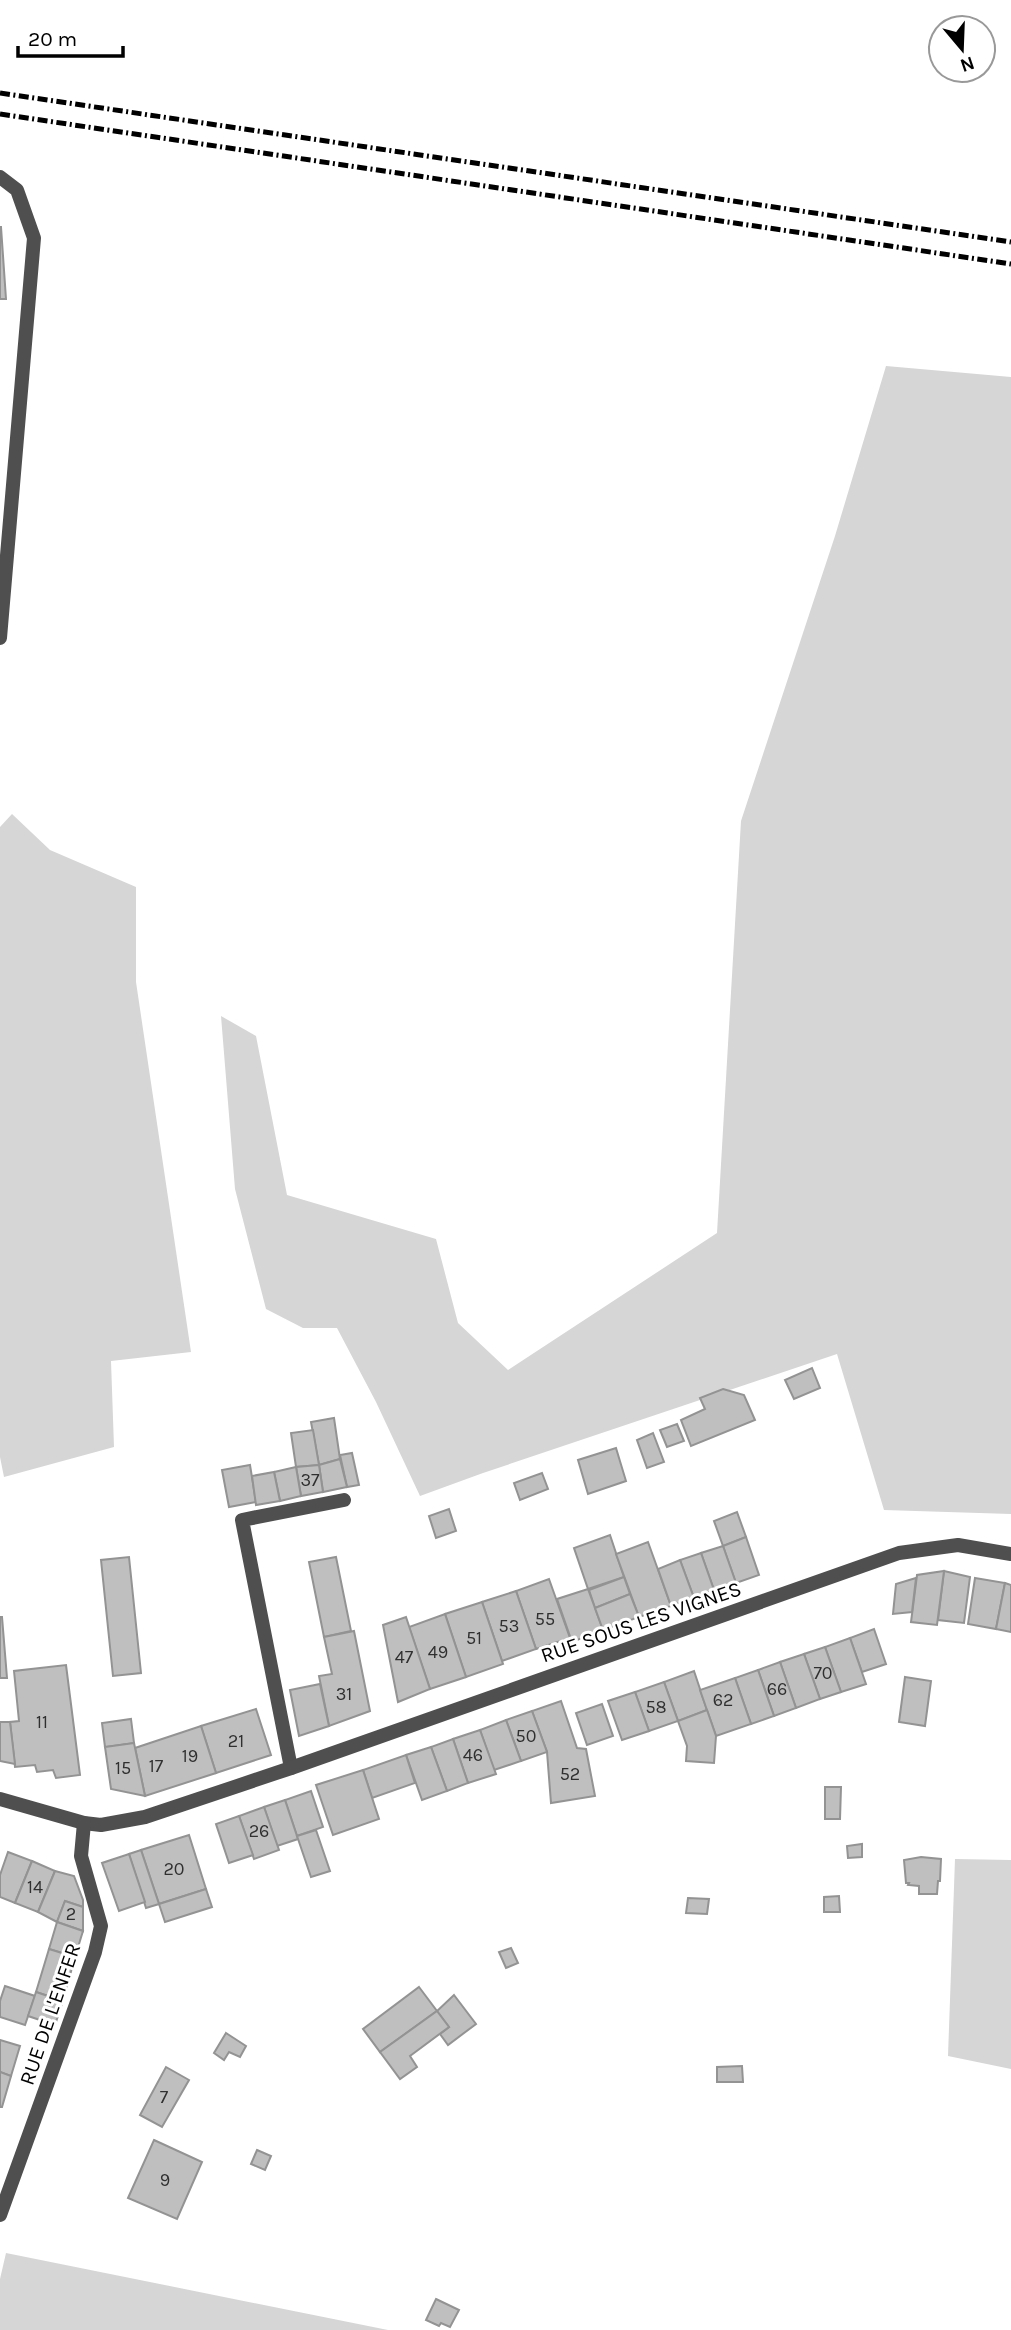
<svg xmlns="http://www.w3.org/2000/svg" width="1011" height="2330" font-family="Karla,sans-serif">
<rect width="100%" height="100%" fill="#fff"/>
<!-- green -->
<g fill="#d6d6d6">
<polygon points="886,366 1011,377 1011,1514 884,1510 837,1354 483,1473 420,1496 376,1402 337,1328 303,1328 266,1309 235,1189 221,1016 256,1036 287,1195 436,1239 458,1323 508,1370 717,1233 741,821 835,536"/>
<polygon points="12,814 50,850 136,887 136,982 191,1352 111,1361 114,1447 4,1477 0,1457 0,827"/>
<polygon points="955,1859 1011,1860 1011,2069 948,2056"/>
<polygon points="6,2253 388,2330 0,2330 0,2279"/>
</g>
<!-- building -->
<g fill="#bfbfbf" stroke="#939393" stroke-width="2">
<polygon points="0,227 1,227 6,299 0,299"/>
<polygon points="812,1368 820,1388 794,1399 785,1380"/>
<polygon points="723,1389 744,1395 755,1420 691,1446 681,1420 705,1409 700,1398"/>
<polygon points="334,1418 340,1459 319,1465 311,1422"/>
<polygon points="677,1424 684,1441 667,1447 660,1430"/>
<polygon points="313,1430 319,1465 296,1467 291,1433"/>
<polygon points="653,1433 664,1462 647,1468 637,1440"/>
<polygon points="616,1448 626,1481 588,1494 578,1460"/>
<polygon points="352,1453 359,1485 347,1487 340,1455"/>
<polygon points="340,1459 347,1487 323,1492 319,1465"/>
<polygon points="250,1465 256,1502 229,1507 222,1470"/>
<polygon points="319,1465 323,1492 301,1496 296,1467"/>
<polygon points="296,1467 301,1496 280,1501 274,1472"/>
<polygon points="274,1472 280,1501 256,1505 252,1476"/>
<polygon points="542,1473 548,1489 520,1500 514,1483"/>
<polygon points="449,1509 456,1531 436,1538 429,1516"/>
<polygon points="737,1512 746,1537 723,1546 714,1521"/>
<polygon points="610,1535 624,1577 588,1589 574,1548"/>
<polygon points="746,1537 759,1575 736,1583 723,1546"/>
<polygon points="648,1542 671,1606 639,1617 616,1554"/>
<polygon points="723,1546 736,1583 714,1590 701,1553"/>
<polygon points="701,1553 714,1590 694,1598 680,1560"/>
<polygon points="129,1557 141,1673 113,1676 101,1560"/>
<polygon points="336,1557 351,1631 324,1637 309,1562"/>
<polygon points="680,1560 694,1598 671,1606 658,1569"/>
<polygon points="944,1571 970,1577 964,1623 938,1620"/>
<polygon points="944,1571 937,1625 911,1622 917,1575"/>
<polygon points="624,1577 630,1594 595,1608 589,1590"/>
<polygon points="916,1578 912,1612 893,1614 896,1584"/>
<polygon points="975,1578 1005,1583 996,1629 968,1624"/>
<polygon points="549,1579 570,1638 536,1649 516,1591"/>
<polygon points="1005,1583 1011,1585 1011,1632 996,1629"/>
<polygon points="588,1589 603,1630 572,1642 557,1599"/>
<polygon points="516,1591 536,1649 502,1661 482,1602"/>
<polygon points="630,1594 639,1617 603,1630 595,1608"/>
<polygon points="482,1602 503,1664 466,1677 445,1614"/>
<polygon points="445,1614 466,1677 430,1689 409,1627"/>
<polygon points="0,1617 2,1617 7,1678 0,1678"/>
<polygon points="406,1617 430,1689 398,1702 383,1625"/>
<polygon points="874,1629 886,1664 862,1672 850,1638"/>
<polygon points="354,1631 370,1711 329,1726 319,1676 332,1674 324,1637"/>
<polygon points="850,1638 866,1684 841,1692 825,1647"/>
<polygon points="825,1647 841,1692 820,1699 804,1654"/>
<polygon points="804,1654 820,1699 796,1708 780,1662"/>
<polygon points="780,1662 796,1708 774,1716 758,1670"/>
<polygon points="66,1665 80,1775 56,1778 53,1770 37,1772 35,1765 15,1767 10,1722 19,1721 14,1671"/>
<polygon points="758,1670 774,1716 751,1724 735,1678"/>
<polygon points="694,1671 707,1710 678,1721 664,1682"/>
<polygon points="905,1677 931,1681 925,1726 899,1722"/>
<polygon points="735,1678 751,1724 716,1736 700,1690"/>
<polygon points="664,1682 678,1721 649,1731 635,1692"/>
<polygon points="320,1684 329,1726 299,1736 290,1690"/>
<polygon points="635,1692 649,1731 622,1740 608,1701"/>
<polygon points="561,1701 577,1748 586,1749 595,1796 551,1803 547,1752 532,1711"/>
<polygon points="602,1704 613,1736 587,1745 576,1713"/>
<polygon points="256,1709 271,1755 216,1773 201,1726"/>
<polygon points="707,1710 716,1736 714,1763 686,1761 687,1746 678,1721"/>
<polygon points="532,1711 547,1752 521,1761 506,1720"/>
<polygon points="131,1719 134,1743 105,1747 102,1723"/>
<polygon points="506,1720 521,1761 494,1770 480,1730"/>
<polygon points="0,1722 10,1722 15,1764 0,1761"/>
<polygon points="201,1726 216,1773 145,1796 135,1748"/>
<polygon points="480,1730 496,1774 468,1783 453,1739"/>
<polygon points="453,1739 468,1783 447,1791 431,1747"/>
<polygon points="134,1743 145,1796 111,1789 105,1747"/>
<polygon points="431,1747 447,1791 422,1800 406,1755"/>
<polygon points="406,1755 415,1783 372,1798 363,1770"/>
<polygon points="363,1770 379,1819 333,1835 316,1785"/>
<polygon points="825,1787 841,1787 840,1819 825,1819"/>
<polygon points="311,1791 323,1827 297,1836 285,1800"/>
<polygon points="285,1800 298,1839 277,1846 264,1807"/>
<polygon points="264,1807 279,1850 254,1859 239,1816"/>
<polygon points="239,1816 253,1855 229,1863 216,1824"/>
<polygon points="316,1830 330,1871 311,1877 297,1836"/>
<polygon points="189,1835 206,1889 159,1904 141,1850"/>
<polygon points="862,1844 862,1857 848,1858 847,1846"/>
<polygon points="141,1850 159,1904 146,1908 129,1854"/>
<polygon points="8,1852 32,1861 15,1903 0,1897 0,1875"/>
<polygon points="129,1854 145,1902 119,1911 102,1863"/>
<polygon points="921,1857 941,1859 940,1881 938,1881 937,1894 919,1894 919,1886 908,1885 909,1883 906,1883 904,1860"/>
<polygon points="32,1861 55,1871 38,1912 15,1903"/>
<polygon points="55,1871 74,1876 83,1900 83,1907 65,1901 57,1922 38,1912"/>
<polygon points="206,1889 212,1907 165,1922 159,1904"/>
<polygon points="839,1896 840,1912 824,1912 824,1897"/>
<polygon points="688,1898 709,1899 707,1914 686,1913"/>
<polygon points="65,1901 83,1907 83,1931 57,1922"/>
<polygon points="57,1922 83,1931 75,1957 49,1949"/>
<polygon points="511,1948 518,1963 506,1968 499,1952"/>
<polygon points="49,1949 75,1957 63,2001 36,1992"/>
<polygon points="5,1986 35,1996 25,2025 0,2017 0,2001"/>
<polygon points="419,1987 437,2011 380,2052 363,2029"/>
<polygon points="36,1992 63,2001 55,2025 28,2016"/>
<polygon points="454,1995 476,2024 448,2045 440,2034 449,2027 437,2011"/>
<polygon points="437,2011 449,2027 410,2056 417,2067 400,2079 380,2052"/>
<polygon points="226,2033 246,2046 240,2057 229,2052 224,2060 214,2053"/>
<polygon points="0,2040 20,2046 11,2076 0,2072"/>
<polygon points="742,2066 743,2082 717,2082 717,2067"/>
<polygon points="166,2067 189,2080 162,2127 140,2115"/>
<polygon points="0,2072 11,2076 2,2107 0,2107"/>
<polygon points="154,2140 202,2162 177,2219 128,2198"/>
<polygon points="257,2150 271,2156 265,2170 251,2164"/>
<polygon points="436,2299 459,2310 450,2327 441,2323 439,2326 426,2320"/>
</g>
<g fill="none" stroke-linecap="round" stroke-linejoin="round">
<!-- minor -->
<g stroke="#4f4f4f" stroke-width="14">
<polyline points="0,177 17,190 34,238 0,638"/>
<polyline points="291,1768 242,1520 344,1500"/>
<polyline points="0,1799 84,1823 101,1825 145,1817 291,1768 899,1553 958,1545 1011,1554"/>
<polyline points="0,2215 95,1952 101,1926 81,1856 84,1823"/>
</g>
<!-- rail -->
<g stroke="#000" stroke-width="5" stroke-dasharray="10 3.5 2 3.5" stroke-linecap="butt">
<polyline points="0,93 1011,242"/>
<polyline points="0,114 1011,264"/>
</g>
</g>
<g text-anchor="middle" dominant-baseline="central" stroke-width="6" stroke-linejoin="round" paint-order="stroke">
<!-- number labels -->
<g font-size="18" fill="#303030">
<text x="310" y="1480">37</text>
<text x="545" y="1619">55</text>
<text x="509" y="1626">53</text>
<text x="474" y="1638">51</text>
<text x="438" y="1652">49</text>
<text x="404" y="1657">47</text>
<text x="823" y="1673">70</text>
<text x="777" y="1689">66</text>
<text x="344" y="1694">31</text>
<text x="723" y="1700">62</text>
<text x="656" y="1707">58</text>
<text x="42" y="1722">11</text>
<text x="526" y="1736">50</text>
<text x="236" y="1741">21</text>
<text x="473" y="1755">46</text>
<text x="190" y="1756">19</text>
<text x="156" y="1766">17</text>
<text x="123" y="1768">15</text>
<text x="570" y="1774">52</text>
<text x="259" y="1831">26</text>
<text x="174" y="1869">20</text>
<text x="35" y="1887">14</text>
<text x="71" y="1914">2</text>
<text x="164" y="2097">7</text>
<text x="165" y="2180">9</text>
</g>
<!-- street labels -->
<g font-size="21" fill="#000" stroke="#fff">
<text transform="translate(641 1622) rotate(-19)">RUE SOUS LES VIGNES</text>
<text transform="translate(50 2014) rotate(-71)">RUE DE L'ENFER</text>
</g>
</g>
<!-- north arrow -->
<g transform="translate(962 49) rotate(161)"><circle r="33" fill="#ffffff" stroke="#999999" stroke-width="2"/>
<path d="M0-5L12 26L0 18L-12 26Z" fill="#000000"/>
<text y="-10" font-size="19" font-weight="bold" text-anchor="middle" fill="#000000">N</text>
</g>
<!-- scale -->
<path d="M18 46v10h105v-10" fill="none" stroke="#000000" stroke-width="3.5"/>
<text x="28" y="46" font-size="21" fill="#000000" stroke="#ffffff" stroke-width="5" paint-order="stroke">20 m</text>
</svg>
